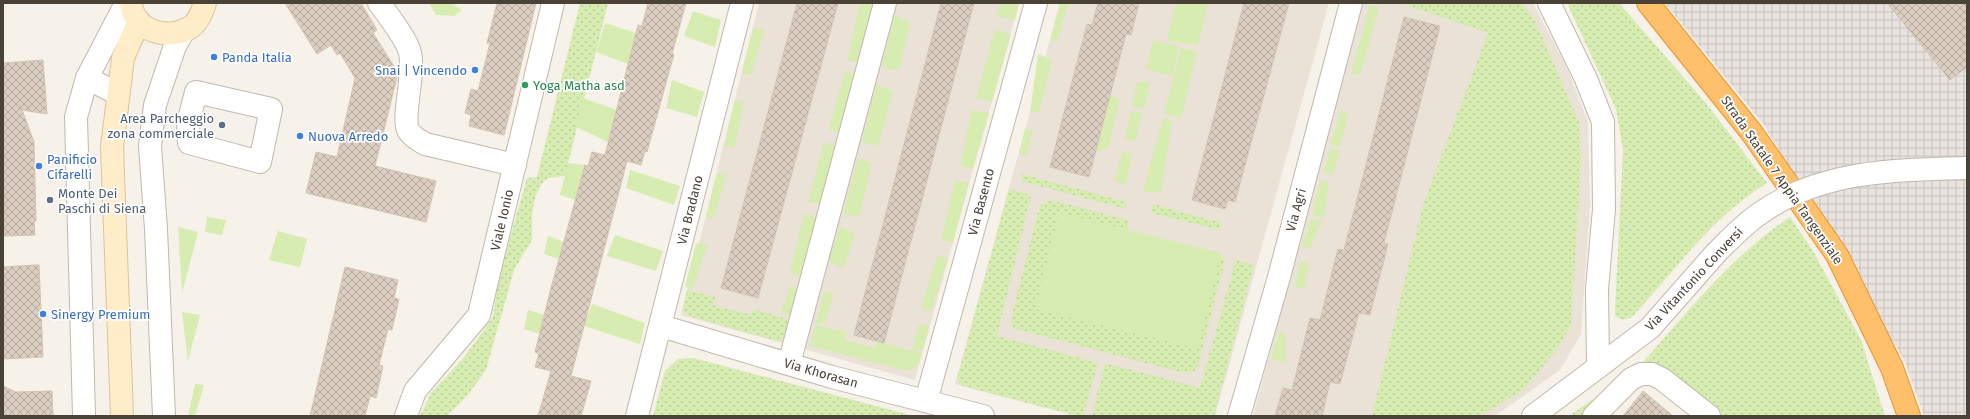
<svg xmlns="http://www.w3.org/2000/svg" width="1970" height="419" font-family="'Fira Sans',sans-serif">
<defs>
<pattern id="industrial-grid" width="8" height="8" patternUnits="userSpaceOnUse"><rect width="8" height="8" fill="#e8e3de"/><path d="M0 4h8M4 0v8" fill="none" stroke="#c8c4bf"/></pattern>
<pattern id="grass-dots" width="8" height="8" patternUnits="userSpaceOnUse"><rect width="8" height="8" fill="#d7ecb0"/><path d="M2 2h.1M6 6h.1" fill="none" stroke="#bacc98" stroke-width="1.8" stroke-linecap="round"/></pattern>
<pattern id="building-cross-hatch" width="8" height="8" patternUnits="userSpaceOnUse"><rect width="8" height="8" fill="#dbcec1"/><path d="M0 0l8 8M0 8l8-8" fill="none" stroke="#b4a99e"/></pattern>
</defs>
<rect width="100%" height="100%" fill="#f6f1e9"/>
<!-- residential -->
<g fill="#eae2d7">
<polygon points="759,3 1019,3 915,380 681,315"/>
<polygon points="1060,3 1329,3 1215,416 1077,416 955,384"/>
<polygon points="1363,3 1533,3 1568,70 1588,122 1590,206 1581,334 1560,370 1495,416 1253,416"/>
</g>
<!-- industrial -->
<polygon fill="url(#industrial-grid)" points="1665,3 1967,3 1967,416 1924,416 1905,362 1764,125"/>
<!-- grass -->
<g fill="url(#grass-dots)">
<polygon points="580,3 608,3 565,176 548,178 542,183 535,197 532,215 532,240 514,270 486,370 467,396 447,416 420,416 431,393 465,356 493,317 498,281 527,178 537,177"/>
<polygon points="1400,3 1522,3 1535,21 1579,122 1581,158 1571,325 1559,347 1523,390 1480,416 1372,416 1423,205 1488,33"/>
<path d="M1567 3H1619L1705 102 1767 183C1710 218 1676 270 1632 317L1623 320 1615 316V310L1623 150 1616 109Z"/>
<polygon points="1022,174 1126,202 1125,209 1021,181"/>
<polygon points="1009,189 1031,195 997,336 1098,363 1083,416 1077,416 962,386 957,379"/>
<polygon points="1047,201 1054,201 1128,220 1128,230 1059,213 1197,349 1220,255 1225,259 1198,366 1193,372 1185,373 1019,330 1011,326 1011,319 1040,205"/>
<polygon points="1153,204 1221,223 1219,230 1151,213"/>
<path d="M1790 217 1813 251 1861 340 1885 416H1717L1639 367C1686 314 1730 257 1790 217Z"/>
<polygon points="1236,260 1254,265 1214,416 1092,416 1105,363 1200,388"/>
<polygon points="687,290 715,297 713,305 751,315 754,309 790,320 781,342 691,317 682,311"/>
<polygon points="693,358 914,416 653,416 665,371 678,359"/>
<polygon points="1617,382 1600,416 1569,416"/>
</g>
<!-- garden -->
<g fill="#d7ecb0">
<polygon points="429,3 450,3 462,10 454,16 436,15"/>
<polygon points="860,3 874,3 860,63 847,60"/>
<polygon points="1000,3 1019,3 1015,20 996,16"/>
<polygon points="1060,3 1068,3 1057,42 1050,40"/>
<polygon points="1176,3 1208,3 1198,45 1167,41"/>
<polygon points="1370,5 1379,7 1360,75 1351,73"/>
<polygon points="693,11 721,20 715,47 684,36"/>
<polygon points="894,15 910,22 899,71 882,67"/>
<polygon points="605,23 636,33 628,64 596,52"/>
<polygon points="753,28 764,30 751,75 742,73"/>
<polygon points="995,29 1011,34 992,102 976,98"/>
<polygon points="1153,40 1179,47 1172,76 1146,69"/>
<polygon points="1181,48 1197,51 1181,118 1164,113"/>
<polygon points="1038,54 1052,60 1039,112 1030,112"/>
<polygon points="845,71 856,74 839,132 829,130"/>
<polygon points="672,80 704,92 697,117 666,108"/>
<polygon points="1137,82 1150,82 1144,109 1132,106"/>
<polygon points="876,85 893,91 878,146 862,142"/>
<polygon points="1110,95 1120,100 1108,148 1094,153"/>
<polygon points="583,98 617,110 608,142 576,127"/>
<polygon points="735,100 744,102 734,148 724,146"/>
<polygon points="972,110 989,113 973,169 960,166"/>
<polygon points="1341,110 1348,112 1340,147 1330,145"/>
<polygon points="1131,111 1142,113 1135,141 1125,139"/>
<polygon points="1163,118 1172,120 1161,193 1143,191"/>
<polygon points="1025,129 1033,131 1026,156 1019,154"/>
<polygon points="824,142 837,146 820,204 808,202"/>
<polygon points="1330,148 1340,151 1332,175 1323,173"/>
<polygon points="1122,152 1132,154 1126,185 1114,181"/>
<polygon points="858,158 872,163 859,217 843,214"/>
<polygon points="568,163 585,165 576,200 560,195"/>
<polygon points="630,170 680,186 674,205 626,188"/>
<polygon points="717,173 726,175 714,218 706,217"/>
<polygon points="955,180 969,183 953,242 941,240"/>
<polygon points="1320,180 1329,182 1324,218 1312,215"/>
<polygon points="1059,213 1221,253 1197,349 1035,309"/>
<polygon points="804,214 818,216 800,276 790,272"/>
<polygon points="207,217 226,220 222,235 205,232"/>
<polygon points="1311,219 1322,221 1310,248 1301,247"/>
<polygon points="178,227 198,232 182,293"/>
<polygon points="840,227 855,233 844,268 828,262"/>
<polygon points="278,231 307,239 300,267 269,260"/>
<polygon points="615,235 663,251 656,271 607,256"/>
<polygon points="548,236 564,242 559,259 544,254"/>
<polygon points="696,243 707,245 693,288 685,287"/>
<polygon points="937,256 948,258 931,311 921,308"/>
<polygon points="1300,261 1309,263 1304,289 1295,287"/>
<polygon points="790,286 799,289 791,316 781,313"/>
<polygon points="824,291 834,294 825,323 816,325 847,332 845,340 874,348 878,341 912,351 919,324 929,326 923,349 914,351 922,353 919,364 907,371 810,346"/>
<polygon points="592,304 645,323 640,344 584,326"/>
<polygon points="528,310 545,315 540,334 524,329"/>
<polygon points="182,312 200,315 188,361"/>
<polygon points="1279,332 1286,334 1286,363 1271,359"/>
<polygon points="195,384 204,385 195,416 188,416"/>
</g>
<!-- building -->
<g fill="url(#building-cross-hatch)" stroke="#d4c3b0">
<polygon points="285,3 361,3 377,30 373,33 398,73 375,166 436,181 426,222 306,193 316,152 337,157 355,78 340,53 337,55 331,45 317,54"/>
<polygon points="497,3 536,3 504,135 469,126 471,115 465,113 471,89 478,91 490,43 487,43"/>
<polygon points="648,3 686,3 672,54 674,54 647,152 645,151 641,165 627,161 571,376 591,381 581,416 538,416 551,371 535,367 539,354 535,352 551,288 585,165 588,166 592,152 605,155 638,25 642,26"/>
<polygon points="797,3 838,3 758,298 721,288"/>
<polygon points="941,3 974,3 884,343 854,335"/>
<polygon points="1098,3 1139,3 1131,35 1126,34 1089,177 1050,167 1087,24 1092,25"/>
<polygon points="1244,3 1289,3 1235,202 1228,200 1225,209 1192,200"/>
<polygon points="1887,3 1967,3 1967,67 1950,80"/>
<polygon points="1404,17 1440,26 1384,243 1388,244 1370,315 1359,313 1340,384 1330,382 1322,416 1275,416 1283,388 1292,390 1310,318 1320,320 1338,249 1344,250"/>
<polygon points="43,60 47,114 22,110 34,142 36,221 34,221 35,235 4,236 3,63"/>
<polygon points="35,265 39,265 43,357 3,359 3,267"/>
<polygon points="345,267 398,280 394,298 399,299 392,330 388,329 379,365 383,366 376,398 370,396 365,416 310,416"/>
<polygon points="3,386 16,392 52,391 53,416 3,416"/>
<polygon points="1643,391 1673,416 1623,416"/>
</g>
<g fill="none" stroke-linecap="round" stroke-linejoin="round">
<!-- street casing -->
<g stroke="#c2b8ab" stroke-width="24">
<g id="street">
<path d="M379 3C387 14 408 41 410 53 415 73 402 116 408 130 412 137 419 140 425 144L515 165"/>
<polyline points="1549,3 1586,79 1603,122 1604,209 1597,289 1598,367"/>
<polyline points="87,78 118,94"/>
<polygon points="196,92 271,109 260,162 189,143 188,123"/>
<polyline points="661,326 832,377 983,416"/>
<polyline points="789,364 885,3"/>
<polyline points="926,401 1036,3"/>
<polyline points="84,416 76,117 87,78 126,3"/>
<polyline points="164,416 156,229 150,146 155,105 175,46 184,30"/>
<polyline points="406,416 415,391 479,315 553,3"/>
<polyline points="637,416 742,3"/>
<polyline points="1239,416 1279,277 1351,3"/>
<polyline points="1533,416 1650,328 1716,253"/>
<polyline points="1594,416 1631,379 1641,374 1652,374 1662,379 1709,416"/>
</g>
</g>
<!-- secondary casing -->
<g stroke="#dcc498" stroke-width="24">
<g id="secondary">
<path d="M131 3C133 32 170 41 191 27 199 21 202 12 205 3"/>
<polyline points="122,416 112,147 123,58 139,21"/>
</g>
</g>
<!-- highway casing -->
<g stroke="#e99430" stroke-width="24">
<polyline id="highway" points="1648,3 1752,133 1837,255 1892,368 1909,416"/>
</g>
<!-- street -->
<use href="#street" stroke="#fff" stroke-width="22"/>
<!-- secondary -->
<use href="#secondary" stroke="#ffedca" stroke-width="22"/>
<!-- highway -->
<use href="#highway" stroke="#ffc06b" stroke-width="22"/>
<!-- street-bridge casing -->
<g stroke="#c2b8ab" stroke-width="24" stroke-linecap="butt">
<path id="street-bridge" d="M1716 253C1731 238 1744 224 1762 212 1823 170 1895 170 1967 168"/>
</g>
<!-- street-bridge -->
<use href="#street-bridge" stroke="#fff" stroke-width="22"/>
</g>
<!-- markers -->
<g fill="#3f7fe0" stroke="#fff" stroke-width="1.5">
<circle cx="214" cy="57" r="4"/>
<circle cx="475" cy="70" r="4"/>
<circle cx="300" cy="136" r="4"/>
<circle cx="39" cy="166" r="4"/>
<circle cx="43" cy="314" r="4"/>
</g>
<circle fill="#2e9e5b" stroke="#fff" stroke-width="1.5" cx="525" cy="85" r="4"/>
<g fill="#5c6f8a" stroke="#fff" stroke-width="1.5">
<circle cx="222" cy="125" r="4"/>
<circle cx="50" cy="200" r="4"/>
</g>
<g text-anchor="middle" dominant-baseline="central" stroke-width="3.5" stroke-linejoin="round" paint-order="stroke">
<!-- shop labels -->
<g font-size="13" fill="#366cbe" stroke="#fff" text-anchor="start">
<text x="222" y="57">Panda Italia</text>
<text x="467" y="70" text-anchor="end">Snai | Vincendo</text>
<text x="308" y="136">Nuova Arredo</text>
<text x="47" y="159">Panificio<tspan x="47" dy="15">Cifarelli</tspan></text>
<text x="51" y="314">Sinergy Premium</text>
</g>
<!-- leisure labels -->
<g font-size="13" fill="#27864d" stroke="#fff" text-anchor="start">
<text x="533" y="85">Yoga Matha asd</text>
</g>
<!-- service labels -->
<g font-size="13" fill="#4e5e75" stroke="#fff" text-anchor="end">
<text x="214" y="118">Area Parcheggio<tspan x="214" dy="15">zona commerciale</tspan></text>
<text x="58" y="193" text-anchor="start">Monte Dei<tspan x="58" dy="15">Paschi di Siena</tspan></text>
</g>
<!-- street labels -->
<g font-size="13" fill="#4a4137" stroke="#fff">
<text transform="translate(1782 180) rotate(55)">Strada Statale 7 Appia Tangenziale</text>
<text transform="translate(981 202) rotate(-75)">Via Basento</text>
<text transform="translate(690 210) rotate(-76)">Via Bradano</text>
<text transform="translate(1296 210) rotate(-75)">Via Agri</text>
<text transform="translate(502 220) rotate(-77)">Viale Ionio</text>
<text transform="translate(1694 279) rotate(-47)">Via Vitantonio Conversi</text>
<text transform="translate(821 373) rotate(16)">Via Khorasan</text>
</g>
</g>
<!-- border -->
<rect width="1970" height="419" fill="none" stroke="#4a4137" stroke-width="8"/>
</svg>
